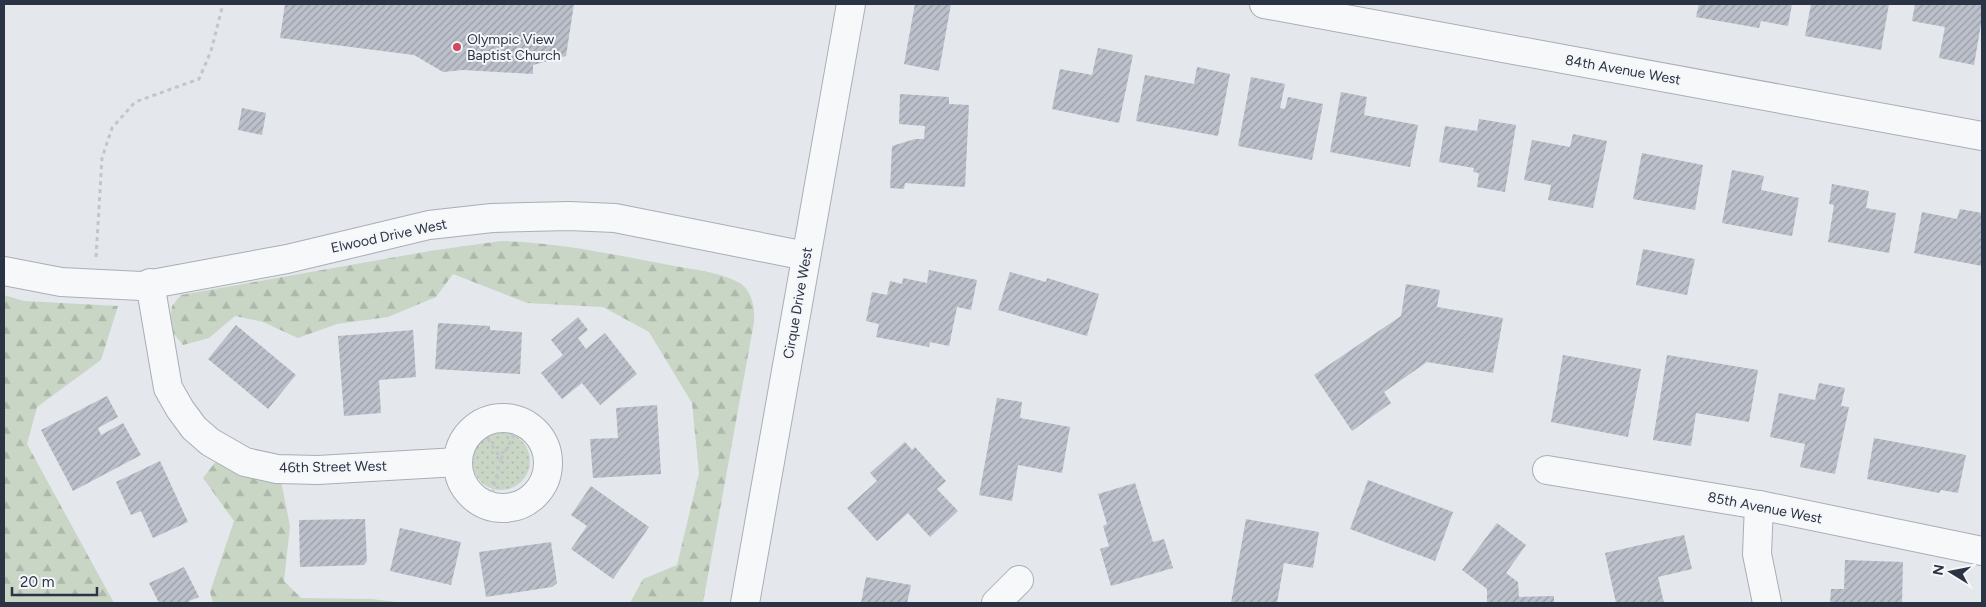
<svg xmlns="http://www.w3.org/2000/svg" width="1986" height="607" font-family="Figtree,sans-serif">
<defs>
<pattern id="grass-dots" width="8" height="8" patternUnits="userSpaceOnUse" patternTransform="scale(1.25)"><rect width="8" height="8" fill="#c9d6c5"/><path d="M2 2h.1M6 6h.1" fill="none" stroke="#adb8ab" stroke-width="1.8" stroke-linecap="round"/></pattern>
<pattern id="forest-firs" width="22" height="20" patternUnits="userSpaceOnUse" patternTransform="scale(1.25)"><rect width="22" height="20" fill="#c9d6c5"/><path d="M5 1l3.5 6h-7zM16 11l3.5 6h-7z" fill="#adb8ab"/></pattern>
<pattern id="building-hatch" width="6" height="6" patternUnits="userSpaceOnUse" patternTransform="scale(1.25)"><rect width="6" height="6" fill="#bbc0ca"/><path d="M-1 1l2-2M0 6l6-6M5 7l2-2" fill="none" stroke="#989da6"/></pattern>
</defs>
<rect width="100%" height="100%" fill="#e4e7ec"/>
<!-- grass -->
<circle fill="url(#grass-dots)" cx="501" cy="461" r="29"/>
<!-- forest -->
<g fill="url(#forest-firs)">
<path d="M501 241C556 242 610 254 664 264 688 269 717 271 738 282 752 289 755 308 754 322L703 603H630L643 579 677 565 699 473 692 403 649 332 603 307 527 303 453 274 436 297 388 317 337 324 298 338 263 322 235 316 209 338 183 345 169 328 172 306 181 295 430 251Z"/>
<polygon points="4,295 24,301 118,306 101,360 37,407 27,444 114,603 4,603"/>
<polygon points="217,460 281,481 290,526 284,581 301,598 372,599 404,603 213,603 210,592 234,521 203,478"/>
</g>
<!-- building -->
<g fill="url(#building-hatch)">
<polygon points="285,4 574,4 566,56 533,65 533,74 463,70 443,72 414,55 280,38"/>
<polygon points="915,4 951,4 939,71 904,64"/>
<polygon points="1699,4 1792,4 1788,26 1761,21 1759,28 1696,17"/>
<polygon points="1811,4 1889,4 1881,50 1805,36"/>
<polygon points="1915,4 1982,4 1982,18 1974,65 1939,58 1945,27 1912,21"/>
<polygon points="1098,48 1133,55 1119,123 1052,109 1060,69 1092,75"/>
<polygon points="1197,67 1230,74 1218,136 1136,121 1145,75 1194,84"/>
<polygon points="1251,77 1285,84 1280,108 1285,109 1288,97 1323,104 1312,160 1238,146"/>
<polygon points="1341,92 1367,97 1364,115 1418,125 1410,167 1330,152"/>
<polygon points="900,94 949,97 949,104 969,105 965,187 905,183 904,189 890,188 892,146 915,139 924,139 925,126 899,124"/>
<polygon points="242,108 266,113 262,135 238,130"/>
<polygon points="1479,119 1516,125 1505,192 1477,187 1479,173 1473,172 1474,168 1439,162 1445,126 1477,131"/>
<polygon points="1573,134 1607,141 1593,208 1548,200 1551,185 1524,180 1532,140 1570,147"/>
<polygon points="1642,153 1703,165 1695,210 1633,199"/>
<polygon points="1732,170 1764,176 1761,190 1799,198 1792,236 1722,223"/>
<polygon points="1832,184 1869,191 1866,208 1896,213 1889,253 1828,242 1834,205 1829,204"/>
<polygon points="1960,209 1982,213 1982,266 1914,253 1922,212 1957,219"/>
<polygon points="1643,249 1695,259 1687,295 1636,285"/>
<polygon points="929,270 977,280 971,310 957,307 949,346 930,342 929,347 876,337 879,324 866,321 872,292 887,295 890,281 902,284 903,278 927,283"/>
<polygon points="1010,272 1046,282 1047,278 1099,294 1087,336 998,310"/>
<polygon points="1406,284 1440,290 1437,307 1503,318 1493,373 1427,362 1384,392 1391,403 1352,431 1314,375 1401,316"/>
<polygon points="578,317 588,330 578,338 586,349 605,333 637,374 600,405 582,383 562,399 541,373 563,355 551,340"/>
<polygon points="438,323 490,326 490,330 522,332 520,374 435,369"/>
<polygon points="236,325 296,375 268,409 208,359"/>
<polygon points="413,330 416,377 379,380 381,413 344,416 338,336"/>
<polygon points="1563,355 1641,369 1628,437 1551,422"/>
<polygon points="1667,355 1758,370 1749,422 1696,413 1691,446 1653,440"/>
<polygon points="1819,383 1845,388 1841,406 1849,407 1835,474 1800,467 1805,444 1770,437 1779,393 1815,400"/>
<polygon points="107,396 118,417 98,428 101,435 123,423 141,455 73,491 41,430"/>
<polygon points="997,398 1022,402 1020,418 1070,427 1062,473 1018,465 1012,501 979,495"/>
<polygon points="657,405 661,474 593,478 590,439 618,438 616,408"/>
<polygon points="1874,438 1966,455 1958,493 1941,490 1939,493 1867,479"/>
<polygon points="905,442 912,450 915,447 946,481 937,489 958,511 930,537 908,513 877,541 847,508 877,481 870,473"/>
<polygon points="160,461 188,522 153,538 141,511 131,515 116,482"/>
<polygon points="1368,480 1453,512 1435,561 1350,529"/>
<polygon points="1135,483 1153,542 1164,539 1173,568 1111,586 1100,549 1109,546 1103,526 1107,524 1098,494"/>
<polygon points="591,486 649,527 613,579 571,549 587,526 571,515"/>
<polygon points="365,519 367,561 364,565 300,567 299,520"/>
<polygon points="1246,519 1319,532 1313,568 1284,563 1277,603 1231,603"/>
<polygon points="1497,523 1526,545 1506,573 1518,582 1519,597 1554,596 1554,603 1487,603 1487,589 1462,570"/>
<polygon points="400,528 461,542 451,585 390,571"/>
<polygon points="1684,535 1692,569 1658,577 1664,603 1616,603 1605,553"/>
<polygon points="551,542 557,583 552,587 486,597 479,552"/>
<polygon points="1845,560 1903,562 1902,603 1830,603 1831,589 1844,589"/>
<polygon points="184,567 199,597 189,601 190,603 159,603 149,583"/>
<polygon points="866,577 911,585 907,603 861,603"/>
</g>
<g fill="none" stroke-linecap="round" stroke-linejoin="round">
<!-- minor casing -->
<g stroke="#a9aeb7" stroke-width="30">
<g id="minor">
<polyline points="1264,4 1982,136"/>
<polyline points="150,283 168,388 180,409 194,428 210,442 245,462 277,469 318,470 458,462"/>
<circle cx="503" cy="463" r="45"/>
<polyline points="1547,470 1759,505 1982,551"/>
<polyline points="1759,505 1757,554 1767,603"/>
<polyline points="996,603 1019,580"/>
</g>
</g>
<!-- tertiary casing -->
<g stroke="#a9aeb7" stroke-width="30">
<g id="tertiary">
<polyline points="4,271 61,282 141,286 287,259 429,225 492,218 569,216 615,218 806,256"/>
<polyline points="745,603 851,4"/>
</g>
</g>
<!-- path -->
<g stroke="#c2c5cb" stroke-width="3" stroke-dasharray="4 4" stroke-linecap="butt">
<polyline points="96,257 102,158 112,128 135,102 199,79 211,51 223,4"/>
<polyline points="479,425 501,459 489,506"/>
<polyline points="501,459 522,421"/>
</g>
<!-- minor -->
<use href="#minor" stroke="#f7f8fa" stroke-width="28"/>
<!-- tertiary -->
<use href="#tertiary" stroke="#f7f8fa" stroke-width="28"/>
</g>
<!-- markers -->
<circle fill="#d1495b" stroke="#f4f6f9" stroke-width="2" cx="457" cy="47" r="5"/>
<g text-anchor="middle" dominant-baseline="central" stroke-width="4" stroke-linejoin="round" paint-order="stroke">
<!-- poi labels -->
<g font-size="14" fill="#2b3445" stroke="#f4f6f9" text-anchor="start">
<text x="467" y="39">Olympic View<tspan x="467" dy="16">Baptist Church</tspan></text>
</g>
<!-- street labels -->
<g font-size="14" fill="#2b3445" stroke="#f4f6f9">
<text transform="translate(1623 70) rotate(10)">84th Avenue West</text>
<text transform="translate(389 236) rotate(-12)">Elwood Drive West</text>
<text transform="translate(798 303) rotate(-80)">Cirque Drive West</text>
<text transform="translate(333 467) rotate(-1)">46th Street West</text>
<text transform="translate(1765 508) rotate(11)">85th Avenue West</text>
</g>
</g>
<!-- border -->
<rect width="1986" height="607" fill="none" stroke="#2b3445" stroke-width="10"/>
<!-- north arrow -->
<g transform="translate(1951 572) rotate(280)" stroke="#f4f6f9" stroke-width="4" paint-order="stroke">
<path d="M0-4L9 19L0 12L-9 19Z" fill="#2b3445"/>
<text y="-8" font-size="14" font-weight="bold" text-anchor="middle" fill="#2b3445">N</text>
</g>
<!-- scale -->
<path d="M12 587v8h85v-8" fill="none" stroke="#2b3445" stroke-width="2.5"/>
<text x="20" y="587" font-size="15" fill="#2b3445" stroke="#f4f6f9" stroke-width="4" paint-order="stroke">20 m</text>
</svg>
